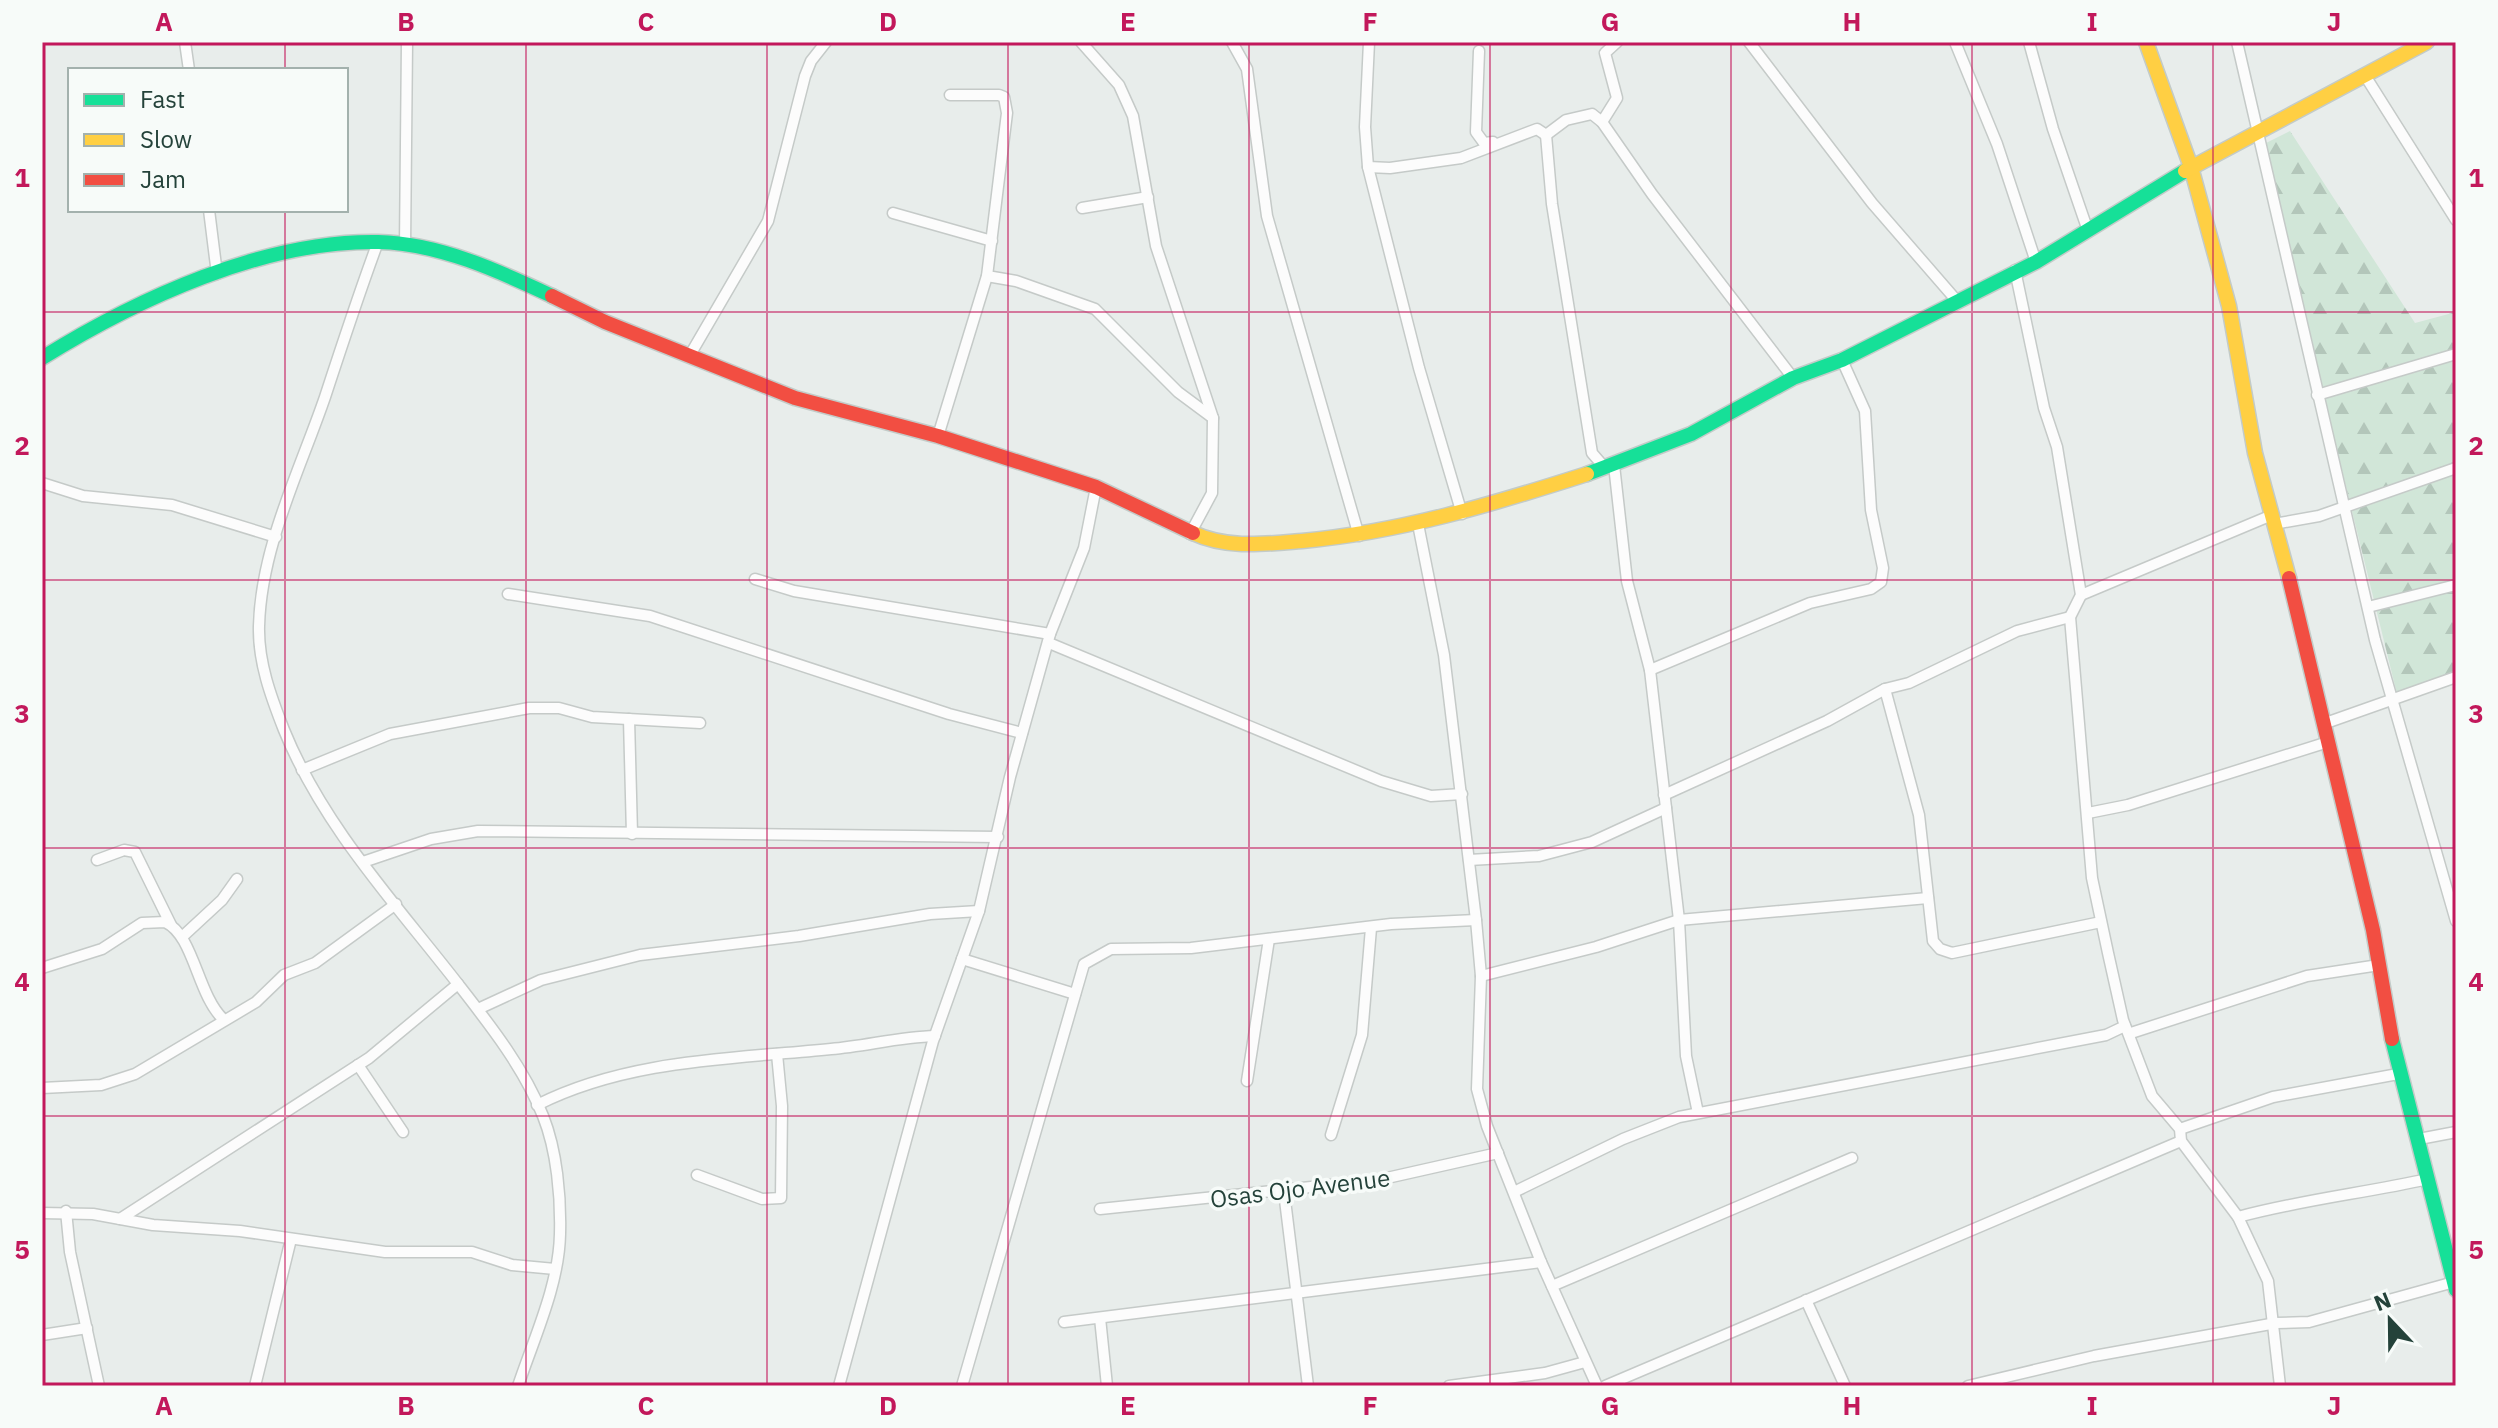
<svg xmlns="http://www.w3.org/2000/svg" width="2498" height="1428" font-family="'IBM Plex Sans',sans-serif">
<defs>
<pattern id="forest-firs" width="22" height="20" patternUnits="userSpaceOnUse" patternTransform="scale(2)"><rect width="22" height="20" fill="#d1e6d8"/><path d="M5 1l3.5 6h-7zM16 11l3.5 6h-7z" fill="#b3c6ba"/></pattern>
</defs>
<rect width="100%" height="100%" fill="#e8edeb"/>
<!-- forest -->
<polygon fill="url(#forest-firs)" points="2290,131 2415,323 2456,312 2456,677 2398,698 2262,145"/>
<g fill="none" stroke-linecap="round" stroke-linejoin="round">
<!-- street casing -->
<g stroke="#c5cac8" stroke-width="13">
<g id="street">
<polyline points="185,42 189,70"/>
<polyline points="1081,42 1119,85 1133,116 1156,246 1213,418 1212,493 1190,534"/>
<polyline points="1232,42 1247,69 1267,216 1359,536"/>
<polyline points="1369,42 1365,127 1368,167 1419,368 1462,514"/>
<polyline points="1749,42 1872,203 1957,301"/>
<polyline points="1955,42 1997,144 2036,262"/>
<polyline points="2029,42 2053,129 2087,228"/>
<polyline points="2237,42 2375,640 2456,921"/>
<polyline points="1479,51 1476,132 1484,143 1493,142"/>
<polyline points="2364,74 2456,220"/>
<polyline points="1602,122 1617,98 1605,53 1617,42"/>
<polyline points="1546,135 1566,120 1592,114 1602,122 1652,194 1793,378"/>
<polyline points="1546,135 1552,204 1592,453 1605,468"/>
<polyline points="1368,167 1390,168 1461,158 1537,129 1546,135"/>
<polyline points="1082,208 1148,197"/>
<polyline points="209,210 217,274"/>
<polyline points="893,213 992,241"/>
<path d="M378 242C359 293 342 345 325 397 300 470 261 547 259 626 258 662 271 697 284 730 323 826 395 903 458 984 490 1025 524 1068 543 1116 557 1151 561 1197 560 1234 559 1285 534 1338 518 1386"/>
<polyline points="405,246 407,42"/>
<polyline points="2015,270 2044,408 2057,447 2081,595 2070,617 2092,878 2108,953 2123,1020 2152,1096 2180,1129 2181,1141 2238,1217 2268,1281 2280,1386"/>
<polyline points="987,276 1016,281 1095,309 1178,392 1213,418"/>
<polyline points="690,355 768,221 805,76 811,61 826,42"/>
<polyline points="2317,395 2456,354"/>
<polyline points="938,436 987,276 1007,113 1004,97 999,95 950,95"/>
<polyline points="1614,465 1627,581 1650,670 1679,920 1686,1056 1698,1113"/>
<polyline points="42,483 83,496 172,505 276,537"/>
<polyline points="1418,524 1444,655 1476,920 1481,976 1477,1089 1487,1126 1541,1262 1597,1386"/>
<polyline points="2274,524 2319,516 2456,468"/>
<polyline points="755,579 794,591 1050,634"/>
<polyline points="508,594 650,616 949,714 1022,733"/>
<polyline points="2081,595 2272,515"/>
<polyline points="2368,607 2456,585"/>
<polyline points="1049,643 1381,781 1431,796 1462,794"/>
<polyline points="1650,670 1810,603 1871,589 1881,582 1883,568 1871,510 1865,411 1842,360"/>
<polyline points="1885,689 1919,815 1933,941 1940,949 1952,953 2101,922"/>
<polyline points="629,719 632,834"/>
<polyline points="2323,724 2456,677"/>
<polyline points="302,770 390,734 529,708 559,708 592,717 700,723"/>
<polyline points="1664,795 1827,721 1885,689 1909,683 2017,631 2070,617"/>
<polyline points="2088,813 2128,805 2328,742"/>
<polyline points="97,860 124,850 135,852 171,925"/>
<polyline points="1469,860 1539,856 1592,842 1666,808"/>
<polyline points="363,862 431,839 478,831 998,837"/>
<polyline points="182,937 222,900 237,879"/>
<polyline points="962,959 1075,994"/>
<path d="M42 968 102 949 142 923 165 922C194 935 197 994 223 1019"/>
<polyline points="1481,976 1596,947 1679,920 1928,898"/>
<polyline points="478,1009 541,980 640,955 799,936 930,914 979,911"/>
<polyline points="2131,1033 2307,976 2379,965"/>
<polyline points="358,1065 403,1132"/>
<polyline points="1247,1081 1269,939"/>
<polyline points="42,1088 101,1085 135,1074 256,1002 284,975 315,963 396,904"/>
<path d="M537 1105C628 1059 733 1059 831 1049 866 1046 899 1037 935 1036"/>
<polyline points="2180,1129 2273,1097 2398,1074"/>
<polyline points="1331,1135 1362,1035 1371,928"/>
<polyline points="2419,1139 2456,1132"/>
<polyline points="697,1175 762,1199 781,1198 782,1106 777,1054"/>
<polyline points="1284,1192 1308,1386"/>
<polyline points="1514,1192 1623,1139 1679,1117 2106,1035 2125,1026"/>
<polyline points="1100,1209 1378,1180 1498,1153"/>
<polyline points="66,1211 70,1252 99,1386"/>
<polyline points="42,1213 93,1214 153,1225 240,1231 385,1252 472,1252 512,1265 555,1269"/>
<path d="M2238 1217C2300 1200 2365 1193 2428 1179"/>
<polyline points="120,1219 369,1058 458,984"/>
<polyline points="1552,1286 1852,1158"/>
<polyline points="1806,1300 1845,1386"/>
<polyline points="1100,1318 1107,1386"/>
<polyline points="1064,1322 1541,1262"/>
<polyline points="42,1335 87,1328"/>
<polyline points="255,1386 291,1239"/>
<polyline points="839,1386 933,1041 979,911 1010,777 1050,634 1084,548 1096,487"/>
<polyline points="962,1386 1084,964 1111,949 1191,948 1391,924 1476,920"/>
<polyline points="1449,1386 1545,1373 1585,1362"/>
<polyline points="1605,1386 2181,1141"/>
<polyline points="1968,1386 2094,1356 2276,1323 2309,1322 2454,1282"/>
</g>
</g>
<!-- fast casing -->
<g stroke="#c3cbc8" stroke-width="17">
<g id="fast">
<path d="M42 358C137 299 264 240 378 242 438 243 499 271 552 296"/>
<polyline points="1587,474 1691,434 1793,378 1842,360 2036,262 2185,171"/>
<polyline points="2392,1039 2456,1290"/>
</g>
</g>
<!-- slow casing -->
<g stroke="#c3cbc8" stroke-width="17">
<g id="slow">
<polyline points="2146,42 2191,167 2229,306 2255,453 2289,578"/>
<polyline points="2185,171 2427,42"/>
<path d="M1193 533C1227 549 1265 544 1302 541 1401 532 1493 504 1587 474"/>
</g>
</g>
<!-- jam casing -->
<g stroke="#c3cbc8" stroke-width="17">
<g id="jam">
<polyline points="552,296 605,322 795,398 938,436 1096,487 1193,533"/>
<polyline points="2289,578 2373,930 2392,1039"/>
</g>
</g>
<!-- street -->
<use href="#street" stroke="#fcfcfc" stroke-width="10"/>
<!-- fast -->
<use href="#fast" stroke="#16e098" stroke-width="14"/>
<!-- slow -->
<use href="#slow" stroke="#ffcf43" stroke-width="14"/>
<!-- jam -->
<use href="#jam" stroke="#f24e42" stroke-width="14"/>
</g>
<!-- grid -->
<path fill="none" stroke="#c2185b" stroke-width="2" stroke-opacity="0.55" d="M285 42V70M526 42V1386M767 42V1386M1008 42V1386M1249 42V1386M1490 42V1386M1731 42V1386M1972 42V1386M2213 42V1386M285 210V1386M42 312H2456M42 580H2456M42 848H2456M42 1116H2456"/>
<g text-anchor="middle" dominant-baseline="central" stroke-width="7" stroke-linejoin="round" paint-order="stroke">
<!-- street labels -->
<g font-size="24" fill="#24423a" stroke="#f7fbf9">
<text transform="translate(1300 1188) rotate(-7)">Osas Ojo Avenue</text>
</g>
</g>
<!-- border -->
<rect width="2498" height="1428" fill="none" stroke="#f7fbf9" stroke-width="88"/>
<!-- legend -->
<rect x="68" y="68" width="280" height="144" fill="#f7fbf9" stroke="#a3b1ad" stroke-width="2"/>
<rect x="84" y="94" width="40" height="12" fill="#16e098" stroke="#a3b1ad" stroke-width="2"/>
<text x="140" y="108" font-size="24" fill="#24423a">Fast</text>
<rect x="84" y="134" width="40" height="12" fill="#ffcf43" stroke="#a3b1ad" stroke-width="2"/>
<text x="140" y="148" font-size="24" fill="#24423a">Slow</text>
<rect x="84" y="174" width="40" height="12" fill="#f24e42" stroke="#a3b1ad" stroke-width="2"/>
<text x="140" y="188" font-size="24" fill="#24423a">Jam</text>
<!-- north arrow -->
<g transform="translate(2390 1320) rotate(338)" stroke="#f7fbf9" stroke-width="6" paint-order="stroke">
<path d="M0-6L14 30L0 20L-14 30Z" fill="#24423a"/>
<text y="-12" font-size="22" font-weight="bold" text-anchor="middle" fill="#24423a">N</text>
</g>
<rect x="44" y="44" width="2410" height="1340" fill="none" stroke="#c2185b" stroke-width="3"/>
<g font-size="26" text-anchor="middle" font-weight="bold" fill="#c2185b">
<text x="164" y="31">A</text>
<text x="406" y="31">B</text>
<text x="646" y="31">C</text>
<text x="888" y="31">D</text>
<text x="1128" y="31">E</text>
<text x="1370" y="31">F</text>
<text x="1610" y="31">G</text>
<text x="1852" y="31">H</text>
<text x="2092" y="31">I</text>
<text x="2334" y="31">J</text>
<text x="22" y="187">1</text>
<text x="2476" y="187">1</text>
<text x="22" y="455">2</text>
<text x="2476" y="455">2</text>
<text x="22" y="723">3</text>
<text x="2476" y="723">3</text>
<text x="22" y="991">4</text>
<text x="2476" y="991">4</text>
<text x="22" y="1259">5</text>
<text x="2476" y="1259">5</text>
<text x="164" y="1415">A</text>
<text x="406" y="1415">B</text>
<text x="646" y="1415">C</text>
<text x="888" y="1415">D</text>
<text x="1128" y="1415">E</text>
<text x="1370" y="1415">F</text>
<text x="1610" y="1415">G</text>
<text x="1852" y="1415">H</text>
<text x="2092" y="1415">I</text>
<text x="2334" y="1415">J</text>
</g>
</svg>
